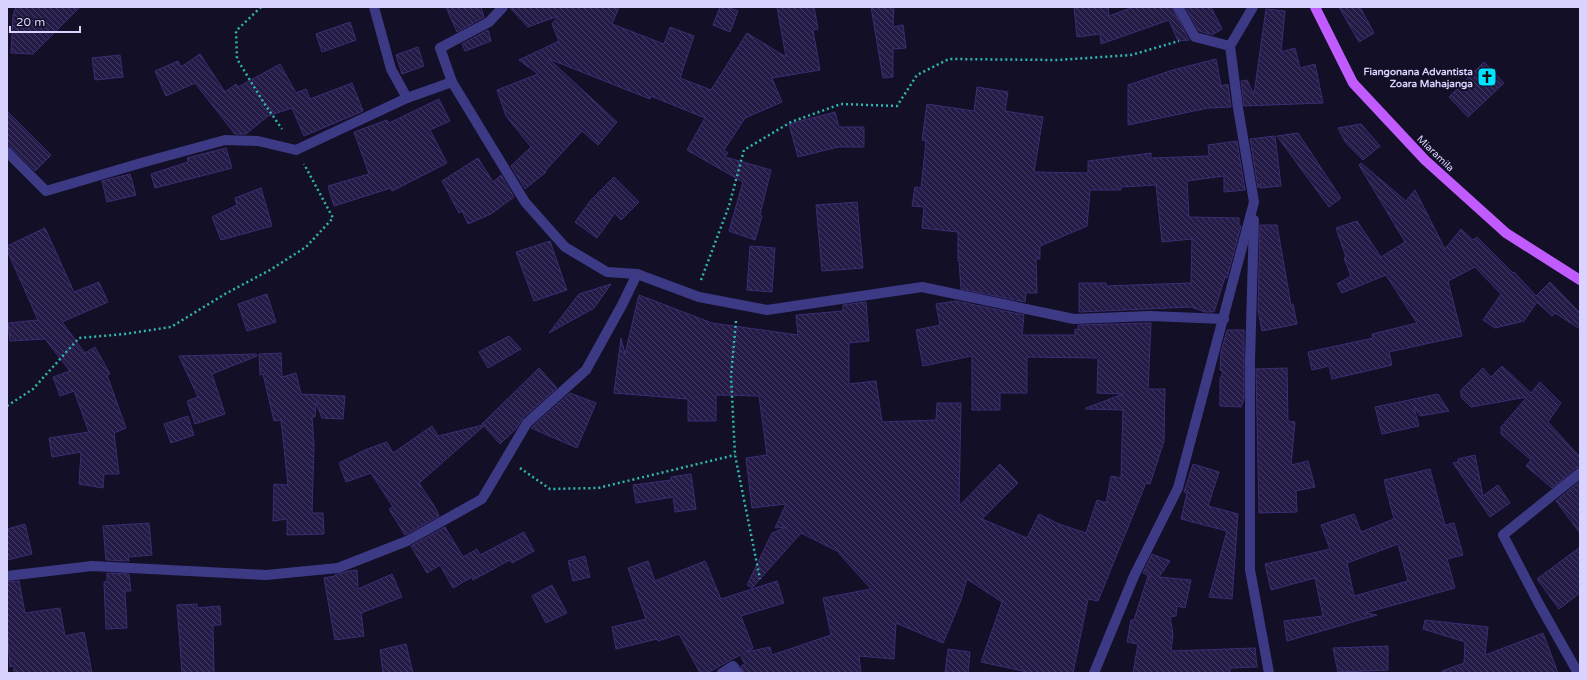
<svg xmlns="http://www.w3.org/2000/svg" width="1587" height="680" font-family="'Varela Round',sans-serif">
<defs>
<pattern id="building-back-hatch" width="6" height="6" patternUnits="userSpaceOnUse"><rect width="6" height="6" fill="#241b47"/><path d="M-1 5l2 2M0 0l6 6M5-1l2 2" fill="none" stroke="#433b63"/></pattern>
</defs>
<rect width="100%" height="100%" fill="#130f26"/>
<g fill="url(#building-back-hatch)" stroke="#3b2d73" fill-rule="evenodd">
<path d="M 16,7 L 80,7 L 33,54 L 11,53 L 13,15 Z"/>
<path d="M 446,7 L 481,7 L 484,17 L 457,32 Z"/>
<path d="M 509,7 L 619,7 L 612,24 L 664,44 L 670,27 L 694,36 L 680,78 L 711,90 L 747,33 L 786,57 L 777,7 L 814,7 L 818,29 L 813,30 L 820,70 L 772,78 L 782,102 L 745,118 L 724,150 L 728,153 L 725,157 L 771,170 L 760,215 L 762,216 L 755,240 L 729,231 L 743,182 L 687,150 L 705,118 L 651,96 L 650,99 L 549,59 L 617,122 L 598,145 L 582,131 L 545,171 L 546,172 L 525,189 L 511,166 L 531,147 L 506,116 L 497,90 L 538,74 L 519,60 L 559,41 L 552,24 L 558,16 L 528,27 Z"/>
<path d="M 720,7 L 727,7 L 738,11 L 730,32 L 713,25 Z"/>
<path d="M 871,7 L 894,7 L 893,27 L 903,25 L 906,48 L 893,49 L 893,77 L 883,78 Z"/>
<path d="M 1074,7 L 1108,7 L 1109,16 L 1133,7 L 1172,7 L 1189,40 L 1178,41 L 1169,20 L 1101,44 L 1100,34 L 1077,37 Z"/>
<path d="M 1185,7 L 1211,7 L 1222,29 L 1212,35 L 1199,31 Z"/>
<path d="M 1339,7 L 1360,7 L 1374,33 L 1359,42 Z"/>
<path d="M 1266,9 L 1285,11 L 1281,52 L 1295,48 L 1300,68 L 1315,64 L 1323,103 L 1244,106 L 1241,81 L 1247,80 L 1254,94 Z"/>
<path d="M 350,22 L 356,40 L 322,52 L 316,34 Z"/>
<path d="M 488,30 L 491,41 L 465,51 L 462,44 Z"/>
<path d="M 418,47 L 424,66 L 402,74 L 396,55 Z"/>
<path d="M 200,54 L 225,92 L 236,84 L 238,87 L 280,64 L 296,93 L 306,89 L 310,99 L 352,83 L 363,111 L 304,136 L 292,108 L 268,116 L 246,134 L 235,134 L 195,83 L 166,96 L 155,71 L 178,61 L 181,67 Z"/>
<path d="M 120,55 L 123,77 L 95,80 L 92,58 Z"/>
<path d="M 1216,59 L 1221,86 L 1228,84 L 1231,107 L 1208,108 L 1128,125 L 1128,85 L 1173,70 Z"/>
<path d="M 1484,62 L 1504,83 L 1468,117 L 1449,97 Z"/>
<path d="M 977,87 L 1008,92 L 1005,111 L 1043,117 L 1034,172 L 1088,173 L 1088,161 L 1151,153 L 1151,158 L 1209,156 L 1208,145 L 1237,141 L 1245,190 L 1224,192 L 1224,176 L 1187,181 L 1189,217 L 1239,218 L 1239,226 L 1241,226 L 1227,278 L 1225,277 L 1214,312 L 1205,312 L 1191,307 L 1079,312 L 1079,283 L 1106,283 L 1106,286 L 1191,283 L 1192,239 L 1162,242 L 1156,185 L 1121,187 L 1121,190 L 1090,190 L 1087,226 L 1040,246 L 1040,259 L 1036,259 L 1037,293 L 1026,293 L 1025,302 L 961,289 L 959,260 L 958,261 L 958,232 L 922,228 L 924,207 L 912,206 L 915,187 L 921,188 L 926,141 L 922,140 L 927,104 L 974,111 Z"/>
<path d="M 439,99 L 450,121 L 430,130 L 447,163 L 392,191 L 391,188 L 334,206 L 328,186 L 369,174 L 354,132 L 387,120 L 389,123 Z"/>
<path d="M 7,111 L 51,155 L 35,171 L 7,144 Z"/>
<path d="M 835,112 L 839,127 L 864,127 L 864,147 L 838,147 L 798,157 L 789,124 Z"/>
<path d="M 1361,124 L 1380,146 L 1363,160 L 1346,143 L 1338,128 Z"/>
<path d="M 1298,133 L 1341,198 L 1329,207 L 1277,136 Z"/>
<path d="M 1275,136 L 1281,186 L 1260,188 L 1261,183 L 1258,188 L 1250,139 Z"/>
<path d="M 226,148 L 232,168 L 155,188 L 151,174 L 188,162 L 187,158 Z"/>
<path d="M 478,158 L 493,182 L 501,175 L 514,197 L 491,214 L 468,224 L 462,211 L 459,213 L 442,181 Z"/>
<path d="M 1361,163 L 1406,201 L 1415,190 L 1445,249 L 1461,229 L 1473,240 L 1477,237 L 1513,273 L 1514,272 L 1536,296 L 1550,282 L 1580,313 L 1580,329 L 1555,313 L 1552,316 L 1537,302 L 1524,321 L 1495,328 L 1483,320 L 1501,294 L 1475,267 L 1448,281 L 1462,336 L 1389,352 L 1392,365 L 1332,379 L 1329,366 L 1312,370 L 1308,352 L 1373,338 L 1372,334 L 1417,323 L 1386,275 L 1342,293 L 1337,284 L 1351,276 L 1344,258 L 1346,257 L 1336,228 L 1357,221 L 1381,257 L 1405,242 L 1359,165 Z"/>
<path d="M 130,174 L 136,195 L 107,202 L 102,181 Z"/>
<path d="M 614,177 L 639,202 L 621,220 L 615,213 L 597,238 L 575,222 L 591,200 Z"/>
<path d="M 261,188 L 272,226 L 221,240 L 212,217 L 237,205 L 235,198 Z"/>
<path d="M 857,202 L 863,268 L 822,271 L 816,205 Z"/>
<path d="M 1260,225 L 1277,225 L 1291,305 L 1293,304 L 1297,324 L 1262,331 L 1258,310 Z"/>
<path d="M 45,228 L 74,292 L 99,282 L 108,302 L 62,322 L 85,353 L 95,347 L 110,374 L 107,375 L 126,428 L 114,433 L 119,474 L 104,474 L 103,488 L 79,484 L 81,452 L 52,457 L 49,438 L 89,432 L 74,391 L 60,396 L 53,377 L 70,371 L 45,339 L 10,341 L 8,323 L 38,320 L 7,250 L 7,246 Z"/>
<path d="M 550,241 L 567,290 L 534,301 L 516,252 Z"/>
<path d="M 750,246 L 775,248 L 772,292 L 747,290 Z"/>
<path d="M 611,284 L 594,308 L 549,333 L 579,294 Z"/>
<path d="M 267,294 L 276,322 L 247,331 L 238,304 Z"/>
<path d="M 639,295 L 712,323 L 798,335 L 796,315 L 843,311 L 843,305 L 866,302 L 869,341 L 849,343 L 849,384 L 876,381 L 882,422 L 936,420 L 937,403 L 961,403 L 959,506 L 1000,464 L 1018,483 L 982,519 L 1027,538 L 1039,514 L 1059,524 L 1086,533 L 1097,500 L 1106,503 L 1111,476 L 1121,478 L 1123,410 L 1086,409 L 1086,408 L 1123,394 L 1097,393 L 1098,358 L 1027,357 L 1027,393 L 1000,393 L 1000,410 L 972,410 L 972,356 L 923,366 L 916,330 L 940,325 L 936,304 L 956,301 L 1024,315 L 1022,335 L 1075,335 L 1075,329 L 1078,330 L 1078,325 L 1151,323 L 1148,389 L 1165,389 L 1164,441 L 1150,484 L 1146,483 L 1098,601 L 1088,599 L 1073,673 L 1032,673 L 981,662 L 1002,602 L 967,579 L 961,600 L 943,643 L 896,623 L 894,659 L 859,656 L 861,673 L 744,673 L 741,666 L 745,664 L 740,655 L 707,673 L 700,673 L 679,634 L 658,641 L 657,639 L 616,649 L 612,627 L 646,619 L 628,568 L 648,561 L 655,581 L 705,561 L 721,599 L 777,581 L 784,603 L 741,616 L 753,648 L 746,652 L 770,647 L 772,655 L 831,635 L 823,598 L 871,589 L 837,551 L 801,533 L 752,588 L 747,585 L 772,533 L 787,527 L 775,528 L 786,504 L 752,508 L 746,458 L 767,455 L 759,396 L 716,395 L 716,421 L 688,421 L 688,399 L 614,393 L 621,338 L 625,354 Z"/>
<path d="M 1227,330 L 1244,330 L 1244,399 L 1241,407 L 1220,406 L 1220,380 L 1223,371 L 1220,370 L 1221,352 Z"/>
<path d="M 509,336 L 521,349 L 488,368 L 479,352 Z"/>
<path d="M 281,353 L 282,377 L 296,373 L 301,394 L 345,396 L 343,419 L 322,418 L 316,403 L 315,417 L 312,417 L 314,445 L 312,513 L 323,513 L 324,534 L 287,535 L 287,519 L 273,521 L 274,484 L 288,485 L 281,420 L 274,421 L 263,374 L 260,375 L 259,354 Z"/>
<path d="M 256,354 L 257,356 L 212,374 L 225,414 L 195,424 L 187,401 L 198,397 L 179,356 Z"/>
<path d="M 1502,366 L 1531,393 L 1540,382 L 1561,403 L 1548,422 L 1580,457 L 1580,467 L 1576,468 L 1552,488 L 1526,466 L 1531,460 L 1501,434 L 1501,427 L 1527,397 L 1471,407 L 1461,397 L 1461,390 L 1483,368 L 1491,377 Z"/>
<path d="M 539,368 L 557,388 L 523,418 L 516,429 L 500,444 L 484,426 L 419,483 L 435,507 L 439,516 L 405,535 L 389,509 L 393,507 L 371,473 L 346,482 L 339,463 L 367,449 L 387,442 L 393,453 L 432,426 L 438,436 L 483,425 L 482,424 Z"/>
<path d="M 1287,368 L 1288,421 L 1295,422 L 1291,465 L 1308,461 L 1315,487 L 1296,491 L 1297,512 L 1259,513 L 1256,369 Z"/>
<path d="M 570,393 L 596,403 L 577,448 L 531,428 Z"/>
<path d="M 1438,394 L 1449,411 L 1420,416 L 1414,407 L 1419,426 L 1382,434 L 1375,407 Z"/>
<path d="M 188,416 L 194,435 L 171,443 L 164,424 Z"/>
<path d="M 1475,455 L 1483,496 L 1498,485 L 1510,503 L 1490,517 L 1453,463 L 1458,462 L 1458,459 Z"/>
<path d="M 1193,464 L 1219,472 L 1208,506 L 1238,514 L 1232,599 L 1209,597 L 1227,531 L 1181,519 L 1187,493 L 1184,492 Z"/>
<path d="M 1430,469 L 1445,525 L 1454,523 L 1463,555 L 1447,559 L 1455,588 L 1365,613 L 1377,615 L 1287,641 L 1284,621 L 1323,616 L 1315,578 L 1271,590 L 1265,564 L 1330,549 L 1321,525 L 1354,514 L 1361,532 L 1394,519 L 1384,480 ZM 1398,544 L 1408,581 L 1354,596 L 1347,563 Z"/>
<path d="M 691,474 L 696,509 L 675,512 L 673,497 L 636,503 L 633,485 L 671,480 L 671,477 Z"/>
<path d="M 1580,481 L 1580,533 L 1556,501 Z"/>
<path d="M 149,523 L 152,555 L 128,557 L 129,561 L 106,560 L 103,526 Z"/>
<path d="M 25,524 L 32,554 L 7,560 L 7,529 Z"/>
<path d="M 445,527 L 463,557 L 477,549 L 480,555 L 524,532 L 534,551 L 512,563 L 510,560 L 473,580 L 472,577 L 453,588 L 440,565 L 427,573 L 411,546 Z"/>
<path d="M 1580,547 L 1580,593 L 1559,609 L 1537,579 Z"/>
<path d="M 1152,554 L 1170,561 L 1159,577 L 1191,580 L 1185,608 L 1177,606 L 1176,616 L 1170,617 L 1173,634 L 1171,651 L 1255,648 L 1257,667 L 1230,668 L 1230,673 L 1133,673 L 1138,644 L 1127,642 L 1131,620 L 1134,620 L 1148,576 L 1151,577 L 1143,573 Z"/>
<path d="M 585,556 L 590,577 L 573,581 L 568,561 Z"/>
<path d="M 357,570 L 358,589 L 392,574 L 402,597 L 361,613 L 364,636 L 335,640 L 324,578 L 335,576 L 335,575 L 349,571 Z"/>
<path d="M 107,573 L 129,574 L 131,591 L 125,591 L 127,628 L 106,629 L 104,582 L 107,582 Z"/>
<path d="M 19,581 L 25,613 L 60,608 L 65,636 L 84,632 L 92,673 L 14,673 L 14,666 L 10,667 L 7,625 L 7,582 Z"/>
<path d="M 552,585 L 567,613 L 546,623 L 532,596 Z"/>
<path d="M 197,604 L 197,608 L 220,606 L 221,625 L 213,625 L 214,673 L 182,673 L 177,605 Z"/>
<path d="M 1425,620 L 1488,627 L 1485,655 L 1543,633 L 1558,673 L 1442,673 L 1442,671 L 1464,663 L 1465,642 L 1423,629 Z"/>
<path d="M 406,644 L 413,673 L 383,673 L 380,650 Z"/>
<path d="M 1388,646 L 1388,670 L 1338,672 L 1333,648 Z"/>
<path d="M 948,649 L 970,652 L 968,673 L 945,673 Z"/>
</g>
<g fill="none" stroke-linecap="round" stroke-linejoin="round">
<g stroke="#2fb8b0" stroke-width="2.5" stroke-dasharray="2 3" stroke-linecap="butt">
<path d="M 261,7 L 236,31 L 237,59 L 264,103 L 282,129"/>
<path d="M 701,280 L 729,206 L 744,150 L 791,122 L 841,104 L 897,106 L 917,75 L 949,59 L 1058,60 L 1131,55 L 1179,41"/>
<path d="M 736,321 L 731,376 L 735,455 L 760,579"/>
<path d="M 7,406 L 33,389 L 79,338 L 125,334 L 171,327 L 225,294 L 270,270 L 306,247 L 333,218 L 304,164"/>
<path d="M 520,468 L 550,489 L 598,488 L 735,455"/>
</g>
<path stroke="#3d3a85" stroke-width="10" d="M 374,7 L 391,69 L 407,98"/>
<g stroke="#3d3a85" stroke-width="10">
<path d="M 503,7 L 489,22 L 440,48 L 452,82 L 525,202 L 565,247 L 607,272 L 637,274 L 699,297 L 767,310 L 922,287 L 1074,319 L 1150,316 L 1224,319"/>
<path d="M 1178,7 L 1195,37 L 1230,46"/>
<path d="M 7,152 L 46,191 L 141,163 L 225,140 L 258,141 L 296,150 L 407,98 L 452,82"/>
<path d="M 1254,220 L 1250,360 L 1250,570 L 1269,673"/>
<path d="M 7,576 L 92,566 L 266,575 L 338,568 L 407,541 L 482,499 L 527,423 L 586,370 L 622,305 L 637,274"/>
<path d="M 722,673 L 733,666 L 738,673"/>
<path d="M 1094,673 L 1134,576 L 1178,488 L 1254,202 L 1238,108 L 1230,46 L 1253,7"/>
<path d="M 1578,673 L 1539,604 L 1503,535 L 1580,473"/>
</g>
<path stroke="#c25bff" stroke-width="10" d="M 1315,7 L 1353,83 L 1425,160 L 1506,233 L 1580,280"/>
</g>
<defs>
<g id="church-square" transform="scale(1)"><rect x="-9" y="-9" width="18" height="18" rx="4" fill="#00e5ff" stroke="#130f26"/><path d="M-1.2-6h2.4v3.5h3.3v2.4h-3.3V6h-2.4V-.1h-3.3v-2.4h3.3Z" fill="#111"/></g>
</defs>
<g fill-rule="evenodd">
<use href="#church-square" x="1487" y="77"/>
</g>
<g text-anchor="middle" stroke-width="4" stroke-linejoin="round" paint-order="stroke">
<g font-size="10" font-weight="bold" fill="#d9d4ff" stroke="#130f26" text-anchor="end">
<text x="1473" y="75">Fiangonana Advantista<tspan x="1473" dy="12">Zoara Mahajanga</tspan></text>
</g>
<g font-size="10" fill="#d9d4ff" stroke="#130f26">
<text transform="translate(1436 153) rotate(44)" y="4">Miaramila</text>
</g>
</g>
<rect width="1587" height="680" fill="none" stroke="#d9d4ff" stroke-width="16"/>
<path d="M10 26v6h70v-6" fill="none" stroke="#d9d4ff" stroke-width="2"/>
<text x="16" y="26" font-size="12" fill="#d9d4ff" stroke="#130f26" stroke-width="3" paint-order="stroke">20 m</text>
</svg>
